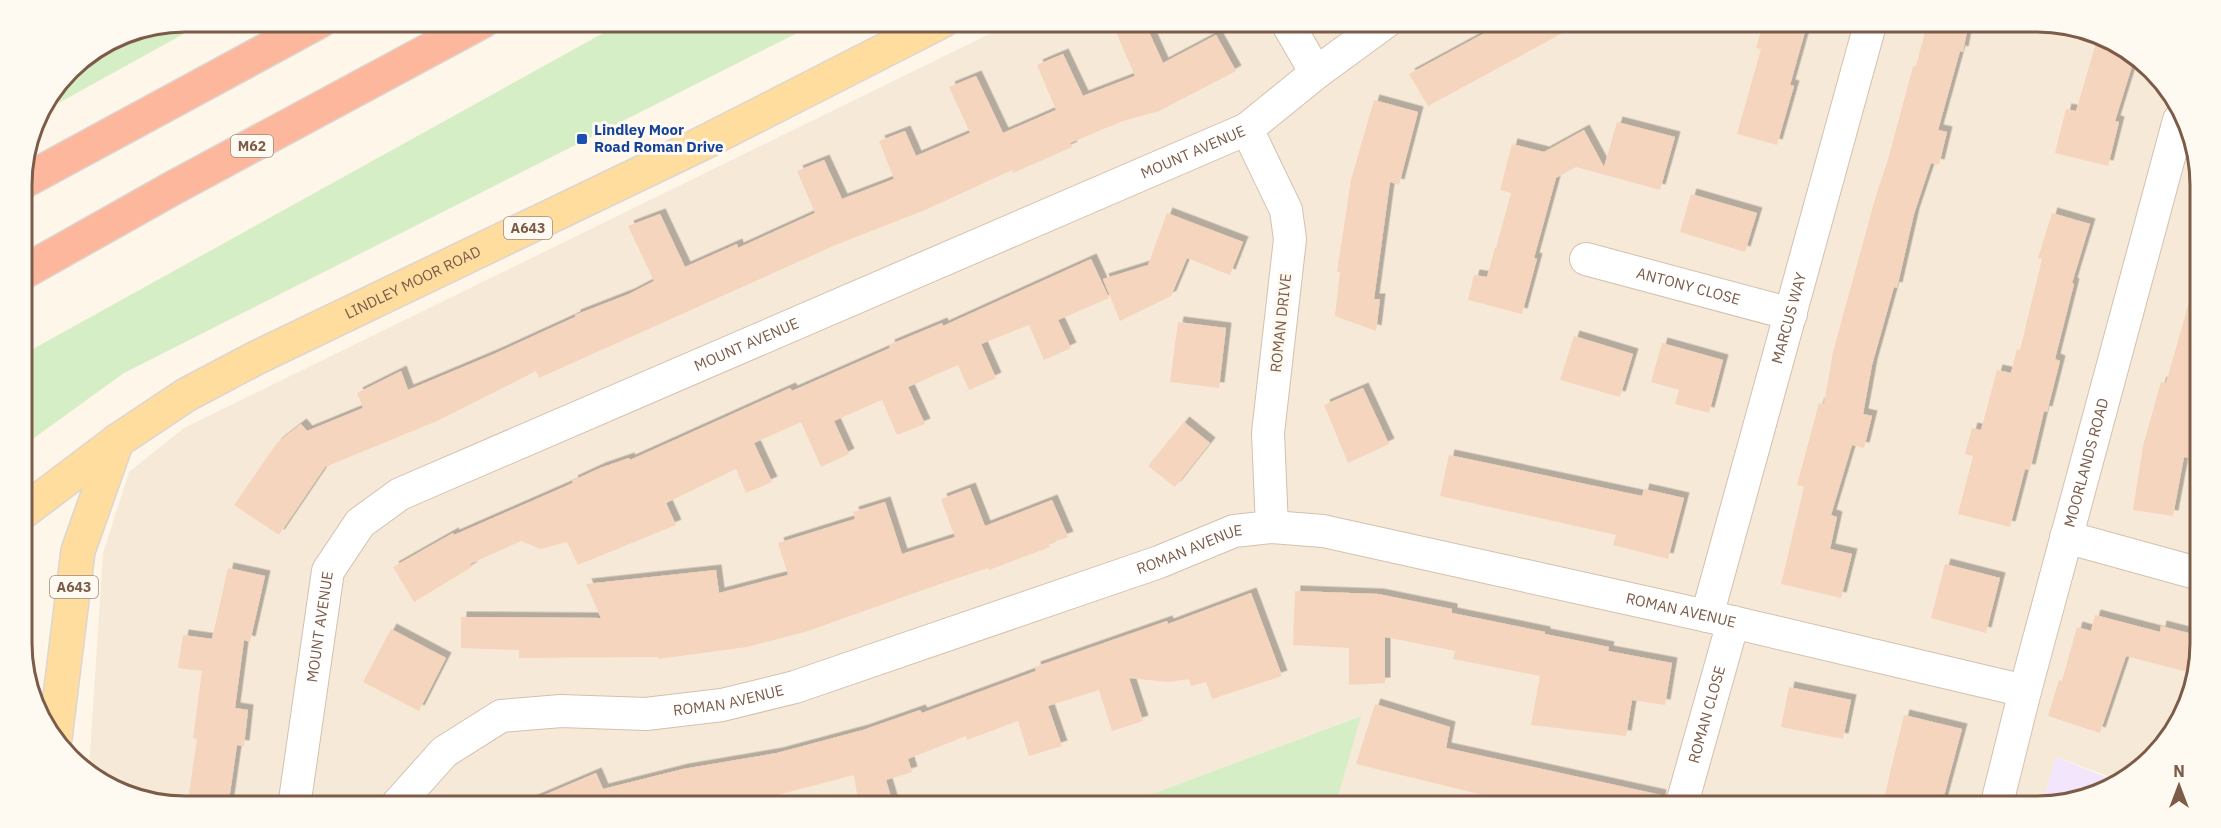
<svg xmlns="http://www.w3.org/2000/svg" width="2221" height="828" font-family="'IBM Plex Sans',sans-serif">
<defs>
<filter id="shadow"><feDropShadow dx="5.5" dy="-5.5" stdDeviation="0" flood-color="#0004"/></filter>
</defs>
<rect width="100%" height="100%" fill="#fef6e9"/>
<path fill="#f6e9d7" d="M 1016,21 L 2036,21 L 2089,30 L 2160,77 L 2199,163 L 2200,643 L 2191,696 L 2136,773 L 2119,780 L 2056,757 L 2041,807 L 1335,807 L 1360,716 L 1117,807 L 185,807 L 132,798 L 89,770 L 103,553 L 129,472 L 184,428 Z"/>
<path fill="#f3e5fb" d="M 2056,757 L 2116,781 L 2047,807 L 2041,807 Z"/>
<g fill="#d5eec5">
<path d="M 185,21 L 207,21 L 37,115 L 76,62 L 122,33 Z"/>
<path d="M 625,21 L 821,21 L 124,373 L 23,446 L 22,355 Z"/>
<path d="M 1361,716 L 1335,807 L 1117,807 Z"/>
</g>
<g fill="#f6d5be" filter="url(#shadow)">
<path d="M 1141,21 L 1144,21 L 1163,63 L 1216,35 L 1236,71 L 1159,111 L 1123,121 L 1070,143 L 1072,147 L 1013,173 L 1012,170 L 925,210 L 838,244 L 539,378 L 536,371 L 437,421 L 325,467 L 279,535 L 234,505 L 277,443 L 301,424 L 307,431 L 363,408 L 357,393 L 401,371 L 408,390 L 494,354 L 575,317 L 575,315 L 629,294 L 654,281 L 628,226 L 660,214 L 685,267 L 737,244 L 738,248 L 815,213 L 797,171 L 824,160 L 842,199 L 894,179 L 879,141 L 905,131 L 916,156 L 970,133 L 949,87 L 976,76 L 1003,133 L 1056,110 L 1037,65 L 1051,59 L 1063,54 L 1083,96 L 1135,76 L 1116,32 Z"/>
<path d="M 1507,21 L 1585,21 L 1428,106 L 1409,74 Z"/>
<path d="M 1764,21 L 1808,21 L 1790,85 L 1794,86 L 1777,145 L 1737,134 L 1761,49 L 1756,48 Z"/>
<path d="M 1928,21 L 1969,21 L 1963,52 L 1960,51 L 1938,130 L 1947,132 L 1939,165 L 1931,163 L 1914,214 L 1897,288 L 1894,287 L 1872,365 L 1863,414 L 1872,416 L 1864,448 L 1852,445 L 1831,515 L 1837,517 L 1830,549 L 1852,554 L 1841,598 L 1781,584 L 1804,487 L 1797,485 L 1819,403 L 1824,404 L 1833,352 L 1875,199 L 1889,156 L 1913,66 L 1916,66 Z"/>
<path d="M 2098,36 L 2134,60 L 2115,121 L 2119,122 L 2108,166 L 2055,153 L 2066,109 L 2076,111 Z"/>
<path d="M 1374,100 L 1418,112 L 1399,185 L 1390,182 L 1374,299 L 1380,299 L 1376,331 L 1335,316 L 1340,272 L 1337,272 L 1351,180 Z"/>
<path d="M 1617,122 L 1675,137 L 1660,190 L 1576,167 L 1556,178 L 1534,258 L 1537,259 L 1522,314 L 1468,300 L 1474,275 L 1487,277 L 1495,247 L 1496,248 L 1511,193 L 1500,190 L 1512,144 L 1544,152 L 1584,130 L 1604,167 Z"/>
<path d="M 1691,194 L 1757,213 L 1745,252 L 1680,232 Z"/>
<path d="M 1167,213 L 1243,242 L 1230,275 L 1187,258 L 1171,296 L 1120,321 L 1103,279 L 1148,265 Z"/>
<path d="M 2052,213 L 2090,224 L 2072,283 L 2074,284 L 2055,359 L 2060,361 L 2047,412 L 2044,411 L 2030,470 L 2025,469 L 2010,527 L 1958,514 L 1973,456 L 1965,454 L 1972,428 L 1981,430 L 1997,370 L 2011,373 L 2017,349 L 2020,350 L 2042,259 L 2038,258 Z"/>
<path d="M 1091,259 L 1109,298 L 1058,320 L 1071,348 L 1044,360 L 1029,325 L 981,344 L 996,378 L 969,390 L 958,365 L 908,387 L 925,424 L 897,435 L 882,400 L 834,421 L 849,454 L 821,467 L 801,422 L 754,443 L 772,482 L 746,493 L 736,469 L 666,503 L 676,525 L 578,565 L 567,542 L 541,549 L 521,541 L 470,564 L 472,567 L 414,602 L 393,567 L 453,533 L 454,535 L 573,483 L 572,481 L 600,468 L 629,458 L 630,460 L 790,388 L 792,391 L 890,348 L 889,345 L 942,323 L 943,326 Z"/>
<path d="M 2191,295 L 2199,296 L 2199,436 L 2193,459 L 2184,457 L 2173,516 L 2133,510 L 2143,446 L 2161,382 L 2166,383 Z"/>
<path d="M 1178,322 L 1226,328 L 1219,388 L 1170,382 Z"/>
<path d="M 1574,336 L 1633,354 L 1620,397 L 1560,380 Z"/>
<path d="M 1662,343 L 1723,360 L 1709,413 L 1675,404 L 1679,390 L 1651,382 Z"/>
<path d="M 1363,388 L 1389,444 L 1348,463 L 1324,405 Z"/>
<path d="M 1184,422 L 1210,443 L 1175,487 L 1148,466 Z"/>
<path d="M 1449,455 L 1642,496 L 1644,489 L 1684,498 L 1668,559 L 1613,545 L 1616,535 L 1440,496 Z"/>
<path d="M 970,488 L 985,526 L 1052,500 L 1068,537 L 1048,544 L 1050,547 L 989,570 L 988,568 L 940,584 L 808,631 L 747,647 L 658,659 L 658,657 L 519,658 L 519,650 L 461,648 L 461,617 L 601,618 L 586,584 L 716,570 L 719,593 L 788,575 L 778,543 L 855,519 L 853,512 L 885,502 L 902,554 L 955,537 L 941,499 Z"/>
<path d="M 1945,564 L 2000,578 L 1986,633 L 1931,618 Z"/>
<path d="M 228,568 L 265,576 L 250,642 L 244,640 L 235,708 L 248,710 L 244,746 L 237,745 L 228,807 L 187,807 L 197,739 L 193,738 L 202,671 L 178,668 L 183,635 L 212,639 Z"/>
<path d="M 1295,591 L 1378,594 L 1452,609 L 1452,613 L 1545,632 L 1545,634 L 1609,647 L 1608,651 L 1672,663 L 1665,705 L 1632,700 L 1626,736 L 1531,725 L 1540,676 L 1453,659 L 1455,651 L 1385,637 L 1385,683 L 1349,685 L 1349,648 L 1293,645 Z"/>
<path d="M 1251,593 L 1282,676 L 1212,699 L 1206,682 L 1191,686 L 1189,679 L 1168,682 L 1129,678 L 1143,721 L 1112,731 L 1099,690 L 1048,706 L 1062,746 L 1029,756 L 1018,721 L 967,740 L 966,736 L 908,759 L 912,772 L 886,780 L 894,807 L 859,807 L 854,775 L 766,798 L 768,807 L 737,807 L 735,800 L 676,802 L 677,807 L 516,807 L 596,773 L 603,789 L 683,769 L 777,753 L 863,730 L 920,710 L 922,713 L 1036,671 L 1035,667 L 1167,621 L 1168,624 Z"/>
<path d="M 2095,615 L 2160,632 L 2161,626 L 2200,636 L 2195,674 L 2126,656 L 2100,733 L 2048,716 L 2059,680 L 2062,681 L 2077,627 L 2091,631 Z"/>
<path d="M 391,629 L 446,658 L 419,711 L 363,682 Z"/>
<path d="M 1789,687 L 1851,700 L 1843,739 L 1781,727 Z"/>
<path d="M 1375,704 L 1450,727 L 1446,748 L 1661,795 L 1659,807 L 1532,807 L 1356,764 Z"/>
<path d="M 1904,715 L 1962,729 L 1941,807 L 1882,807 Z"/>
</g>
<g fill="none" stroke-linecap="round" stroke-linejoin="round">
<g stroke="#d4c0b0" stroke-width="34">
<g id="street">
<path d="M 1286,21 L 1316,73"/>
<path d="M 1247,129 L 1286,210 L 1290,239 L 1268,433 L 1272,527"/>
<path id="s1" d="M 1586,259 L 1791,314"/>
<path d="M 2066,537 L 2200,574"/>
<path id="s2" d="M 1707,616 L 1871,21"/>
<path id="s3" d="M 294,807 L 328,571 L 360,523 L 400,494 L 1247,129 L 1316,73 L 1387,21"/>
<path id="s4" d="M 395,807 L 444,752 L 501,716 L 561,711 L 646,714 L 722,705 L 795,687 L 1159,562 L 1234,531 L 1272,527 L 1323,531 L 1707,616 L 2025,691"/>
<path id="s5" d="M 1681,807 L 1733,622"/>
<path id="s6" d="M 1996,807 L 2025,691 L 2179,120"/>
</g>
</g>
<g stroke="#ddd5d0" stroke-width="36">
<g id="primary">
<path id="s7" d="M 23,512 L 117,441 L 186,395 L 256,358 L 701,144 L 942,21"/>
<path d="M 55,738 L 78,551 L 117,441"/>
</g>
</g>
<g stroke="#ddd5d0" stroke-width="36">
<g id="highway">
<path d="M 21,183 L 320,21"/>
<path d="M 22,273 L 173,188 L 483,21"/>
</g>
</g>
<use href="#street" stroke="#fff" stroke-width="32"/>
<use href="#primary" stroke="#ffdd9f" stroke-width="33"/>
<use href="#highway" stroke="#fcb79c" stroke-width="33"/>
</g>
<rect fill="#1a4fb4" stroke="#fffaf1" stroke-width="2" x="576" y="133" width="12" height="12" rx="3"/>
<g text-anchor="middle" stroke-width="6" stroke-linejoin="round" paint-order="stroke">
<g fill="#fffaf1" stroke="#a38b7b" stroke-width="1.5">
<rect x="231" y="135" width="42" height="22" rx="4.5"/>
<rect x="504" y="217" width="48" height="22" rx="4.5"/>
<rect x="50" y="576" width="48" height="22" rx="4.5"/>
</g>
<g font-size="14" font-weight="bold" fill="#7c5c49">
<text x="252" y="151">M62</text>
<text x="528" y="233">A643</text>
<text x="74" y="592">A643</text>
</g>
<g font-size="15" font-weight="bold" fill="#164399" stroke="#fffaf1" text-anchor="start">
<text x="594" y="135">Lindley Moor<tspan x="594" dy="17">Road Roman Drive</tspan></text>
</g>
<g font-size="15" fill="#7c5c49" stroke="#fffaf1">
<text dy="5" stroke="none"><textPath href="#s3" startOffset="1209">MOUNT AVENUE</textPath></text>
<text dy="5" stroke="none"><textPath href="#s7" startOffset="454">LINDLEY MOOR ROAD</textPath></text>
<text dy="5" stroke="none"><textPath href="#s1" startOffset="106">ANTONY CLOSE</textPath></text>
<text dy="5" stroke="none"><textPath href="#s2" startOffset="309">MARCUS WAY</textPath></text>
<text transform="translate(1281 323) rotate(-84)" y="5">ROMAN DRIVE</text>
<text dy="5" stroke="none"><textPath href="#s3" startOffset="723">MOUNT AVENUE</textPath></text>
<text dy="5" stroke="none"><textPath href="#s6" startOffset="356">MOORLANDS ROAD</textPath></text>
<text dy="5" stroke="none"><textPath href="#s4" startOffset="856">ROMAN AVENUE</textPath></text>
<text dy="5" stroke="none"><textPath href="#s4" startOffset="1360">ROMAN AVENUE</textPath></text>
<text dy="5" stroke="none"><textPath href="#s3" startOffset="182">MOUNT AVENUE</textPath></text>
<text dy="5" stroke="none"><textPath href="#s4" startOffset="370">ROMAN AVENUE</textPath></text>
<text dy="5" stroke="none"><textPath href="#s5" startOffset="96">ROMAN CLOSE</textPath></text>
</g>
</g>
<path d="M0 0H2221V828H0ZM185 32H2037A153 153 0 0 1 2190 185V643A153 153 0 0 1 2037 796H185A153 153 0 0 1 32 643V185A153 153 0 0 1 185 32Z" fill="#fffaf1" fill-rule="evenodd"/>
<path fill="none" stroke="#7c5c49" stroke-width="3" d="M185 32H2037A153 153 0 0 1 2190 185V643A153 153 0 0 1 2037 796H185A153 153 0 0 1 32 643V185A153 153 0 0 1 185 32Z"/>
<g transform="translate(2179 786)" stroke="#fffaf1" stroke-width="4.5" paint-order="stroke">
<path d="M0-4.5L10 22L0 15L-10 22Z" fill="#7c5c49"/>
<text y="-9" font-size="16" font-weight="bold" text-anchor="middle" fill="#7c5c49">N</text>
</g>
</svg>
